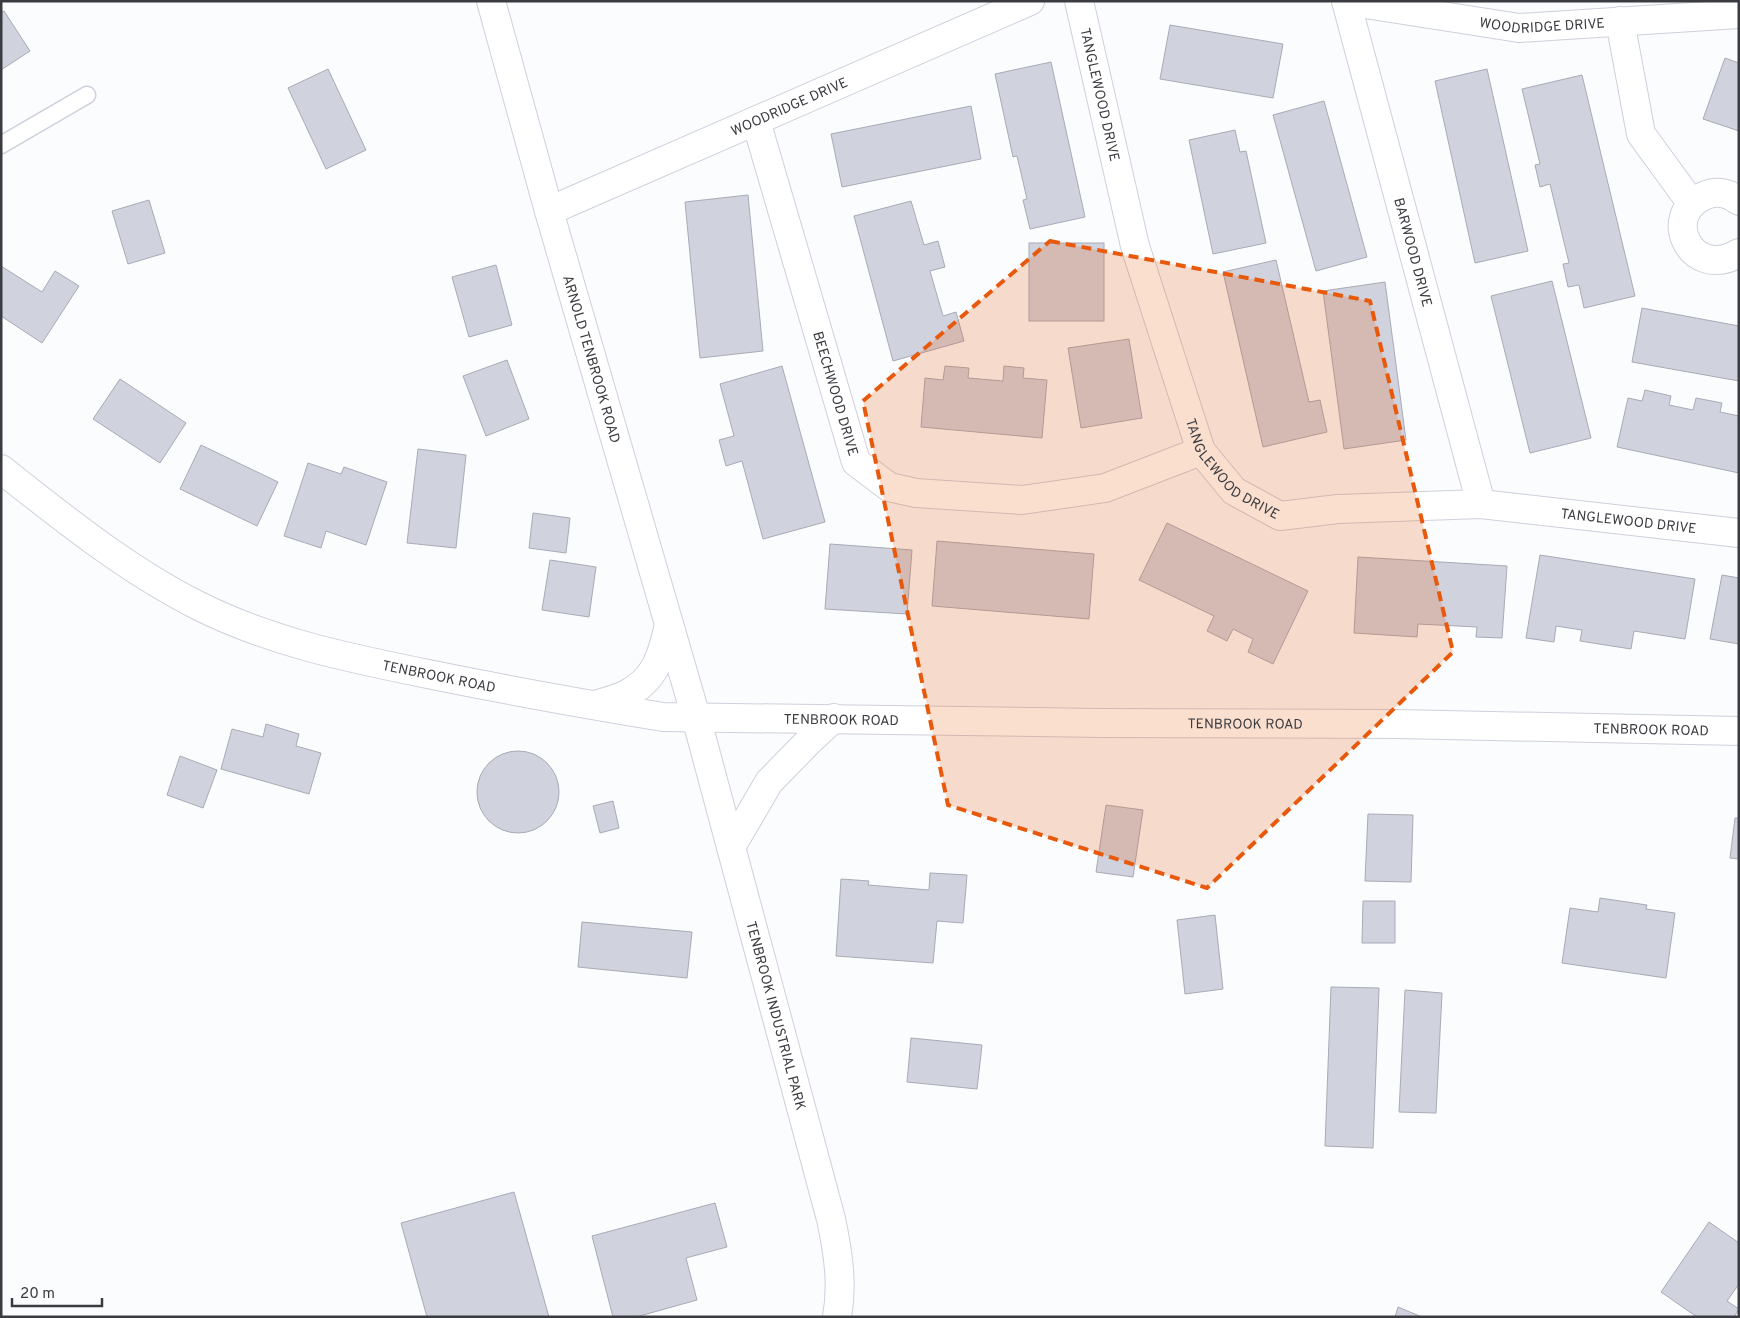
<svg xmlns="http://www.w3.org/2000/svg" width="1740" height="1318" font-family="Overpass,sans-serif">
<rect width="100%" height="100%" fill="#fbfcfe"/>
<g fill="#d0d2de" stroke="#a8aab5">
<path d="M 4,11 L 30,51 L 1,70 L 1,13 Z"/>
<path d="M 1170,25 L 1283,44 L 1273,98 L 1160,79 Z"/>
<path d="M 1725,58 L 1739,63 L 1739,131 L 1703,119 Z"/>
<path d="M 1051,62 L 1085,217 L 1030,229 L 1023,200 L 1027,199 L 1017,156 L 1013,157 L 995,74 Z"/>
<path d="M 328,69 L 366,150 L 326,169 L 288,88 Z"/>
<path d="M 1487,69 L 1528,251 L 1475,263 L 1435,81 Z"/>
<path d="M 1582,75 L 1635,296 L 1584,308 L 1579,285 L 1568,287 L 1563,264 L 1569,263 L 1550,184 L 1540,187 L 1535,165 L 1540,164 L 1522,89 Z"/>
<path d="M 1324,101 L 1367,257 L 1316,271 L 1273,115 Z"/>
<path d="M 971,106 L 981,159 L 842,187 L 831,134 Z"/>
<path d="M 1235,130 L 1240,152 L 1246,151 L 1266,243 L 1213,254 L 1189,140 Z"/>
<path d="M 748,195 L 763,351 L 700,358 L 685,202 Z"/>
<path d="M 149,200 L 165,253 L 128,264 L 112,211 Z"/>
<path d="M 911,201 L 924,245 L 938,241 L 945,267 L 930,271 L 943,316 L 956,312 L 964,341 L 893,361 L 854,216 Z"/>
<rect x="1029" y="243" width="75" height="78"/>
<path d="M 1276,260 L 1309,402 L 1320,400 L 1327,432 L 1263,447 L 1223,272 Z"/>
<path d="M 496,265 L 512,325 L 469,337 L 452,277 Z"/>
<path d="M 1,266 L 42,292 L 55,271 L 79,286 L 42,343 L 1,316 Z"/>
<path d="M 1552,281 L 1591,438 L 1530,453 L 1491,296 Z"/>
<path d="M 1385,282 L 1406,440 L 1344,449 L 1323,291 Z"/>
<path d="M 1642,308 L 1739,326 L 1739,381 L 1632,362 Z"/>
<path d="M 1129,339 L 1142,418 L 1081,428 L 1068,348 Z"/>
<path d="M 507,360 L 529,419 L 486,436 L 463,376 Z"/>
<path d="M 782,366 L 825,522 L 763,539 L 742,461 L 726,466 L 719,440 L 734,436 L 720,384 Z"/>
<path d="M 945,366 L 969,368 L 968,378 L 1003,381 L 1004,366 L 1024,368 L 1023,378 L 1047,380 L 1042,438 L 921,427 L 925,378 L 943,380 Z"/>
<path d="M 120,379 L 186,423 L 160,463 L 93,419 Z"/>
<path d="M 1645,390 L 1671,396 L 1669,405 L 1693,410 L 1696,398 L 1722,403 L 1720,412 L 1739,416 L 1739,473 L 1617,447 L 1628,398 L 1642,401 Z"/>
<path d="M 201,445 L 278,482 L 257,526 L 180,489 Z"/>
<path d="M 418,449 L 466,455 L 456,548 L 407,543 Z"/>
<path d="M 308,463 L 341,474 L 344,467 L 387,482 L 366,545 L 326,531 L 321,548 L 284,536 Z"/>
<path d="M 533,513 L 570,518 L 566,553 L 529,548 Z"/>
<path d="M 1167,523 L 1308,591 L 1273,664 L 1248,652 L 1253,639 L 1233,629 L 1227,641 L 1207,631 L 1214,616 L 1139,580 Z"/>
<path d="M 937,541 L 1094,554 L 1089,619 L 932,606 Z"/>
<path d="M 830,544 L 912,550 L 907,614 L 825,609 Z"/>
<path d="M 1540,555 L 1695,579 L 1685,639 L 1634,631 L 1631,649 L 1580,641 L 1582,630 L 1556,626 L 1554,642 L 1526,638 Z"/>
<path d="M 1358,557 L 1507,566 L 1502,638 L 1476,637 L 1477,627 L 1418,624 L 1417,637 L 1354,633 Z"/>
<path d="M 550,560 L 596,567 L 589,617 L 542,610 Z"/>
<path d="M 1722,575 L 1739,578 L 1739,644 L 1710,639 Z"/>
<path d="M 266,724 L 299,734 L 296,746 L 321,753 L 309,794 L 221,769 L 232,729 L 263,737 Z"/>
<circle cx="518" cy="792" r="41"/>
<path d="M 180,756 L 217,770 L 203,808 L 167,795 Z"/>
<path d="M 613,801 L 619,828 L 600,833 L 593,806 Z"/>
<path d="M 1106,805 L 1143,810 L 1133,877 L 1096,872 Z"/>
<path d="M 1368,814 L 1413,815 L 1411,882 L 1365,881 Z"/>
<path d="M 1735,818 L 1739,818 L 1739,859 L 1730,858 Z"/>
<path d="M 930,873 L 967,875 L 963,923 L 937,921 L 933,963 L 836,956 L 841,879 L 869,881 L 868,885 L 929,890 Z"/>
<path d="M 1600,898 L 1647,905 L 1646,909 L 1675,913 L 1666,978 L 1562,963 L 1570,908 L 1598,912 Z"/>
<path d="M 1363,901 L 1395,901 L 1395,943 L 1362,943 Z"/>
<path d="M 1215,915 L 1223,989 L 1185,994 L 1177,920 Z"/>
<path d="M 582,922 L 692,932 L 687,978 L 578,967 Z"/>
<path d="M 1331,987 L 1379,988 L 1373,1148 L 1325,1146 Z"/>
<path d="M 1405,990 L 1442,993 L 1436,1113 L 1399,1112 Z"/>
<path d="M 911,1038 L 982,1045 L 977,1089 L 907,1082 Z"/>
<path d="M 514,1192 L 549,1317 L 427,1317 L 401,1223 Z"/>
<path d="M 715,1203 L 727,1247 L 686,1258 L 697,1300 L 636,1317 L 613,1317 L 592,1236 Z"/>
<path d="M 1709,1222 L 1739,1243 L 1739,1284 L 1727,1301 L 1739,1309 L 1734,1317 L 1697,1317 L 1661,1292 Z"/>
<path d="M 1398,1307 L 1422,1317 L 1395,1317 Z"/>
</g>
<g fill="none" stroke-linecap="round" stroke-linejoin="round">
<g stroke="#ced0dc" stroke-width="19">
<path id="service" d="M 1,145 L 87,95"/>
</g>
<g stroke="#ced0dc" stroke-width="30">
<g id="minor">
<path id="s1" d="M 1079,1 L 1135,246 L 1201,451 L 1234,491 L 1280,516 L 1338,509 L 1481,504 L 1739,533"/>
<path id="s2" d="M 1346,1 L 1481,504"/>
<path id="s3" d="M 1346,1 L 1519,28 L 1739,14"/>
<path d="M 1620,21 L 1641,134 L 1692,204"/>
<path id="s4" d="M 756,121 L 856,462 L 889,487 L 916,493 L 1022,500 L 1105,488 L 1201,451"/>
<path d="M 1739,201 C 1730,194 1718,190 1706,195 C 1659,213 1690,282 1739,253"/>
<path id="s5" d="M 549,211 L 1030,1"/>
</g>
</g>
<g stroke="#ced0dc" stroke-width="30">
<g id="tertiary">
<path id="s6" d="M 491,1 L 549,211 L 696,717 L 831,1219 C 838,1252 843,1284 837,1317"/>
<path id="s7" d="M 1,469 C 63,518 126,569 197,605 C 270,642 349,658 428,674 C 506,690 584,704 663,717 L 1102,723 L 1398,724 L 1739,731"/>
<path d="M 595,705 C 605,702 616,699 625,695 C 656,680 662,655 669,625"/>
<path d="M 731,847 L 769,782 L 809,741 L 834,718"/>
</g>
</g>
<use href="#service" stroke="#fff" stroke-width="16"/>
<use href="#minor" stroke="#fff" stroke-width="28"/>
<use href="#tertiary" stroke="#fff" stroke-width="28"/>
</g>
<path fill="#e8590c" fill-opacity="0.2" stroke="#e8590c" stroke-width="4" stroke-dasharray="10 6" stroke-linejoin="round" d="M 1050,241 L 1370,301 L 1453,652 L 1207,888 L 948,805 L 863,401 Z"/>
<g text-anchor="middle" stroke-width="4" stroke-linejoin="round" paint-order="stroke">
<g font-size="14" fill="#3b3c41" stroke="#fbfcfe">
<text dy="5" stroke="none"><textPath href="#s3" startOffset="198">WOODRIDGE DRIVE</textPath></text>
<text dy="5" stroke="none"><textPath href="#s1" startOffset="96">TANGLEWOOD DRIVE</textPath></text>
<text dy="5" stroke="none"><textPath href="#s5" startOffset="262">WOODRIDGE DRIVE</textPath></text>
<text dy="5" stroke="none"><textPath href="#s2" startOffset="260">BARWOOD DRIVE</textPath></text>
<text dy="5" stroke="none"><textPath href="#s6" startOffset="372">ARNOLD TENBROOK ROAD</textPath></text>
<text dy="5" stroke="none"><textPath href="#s4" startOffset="284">BEECHWOOD DRIVE</textPath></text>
<text dy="5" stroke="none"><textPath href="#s1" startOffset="501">TANGLEWOOD DRIVE</textPath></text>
<text dy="5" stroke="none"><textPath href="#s1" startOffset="921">TANGLEWOOD DRIVE</textPath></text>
<text dy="5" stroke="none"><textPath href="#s7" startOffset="492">TENBROOK ROAD</textPath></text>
<text dy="5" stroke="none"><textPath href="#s7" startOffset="898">TENBROOK ROAD</textPath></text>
<text dy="5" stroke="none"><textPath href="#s7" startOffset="1302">TENBROOK ROAD</textPath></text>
<text dy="5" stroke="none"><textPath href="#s7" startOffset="1708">TENBROOK ROAD</textPath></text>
<text dy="5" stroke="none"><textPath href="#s6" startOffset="1054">TENBROOK INDUSTRIAL PARK</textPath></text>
</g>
</g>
<rect width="1740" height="1318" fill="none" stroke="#3b3c41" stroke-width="5"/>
<path d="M12 1298v8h90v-8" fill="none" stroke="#3b3c41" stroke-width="2.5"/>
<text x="20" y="1298" font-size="15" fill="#3b3c41" stroke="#fbfcfe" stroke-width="4" paint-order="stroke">20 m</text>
</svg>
